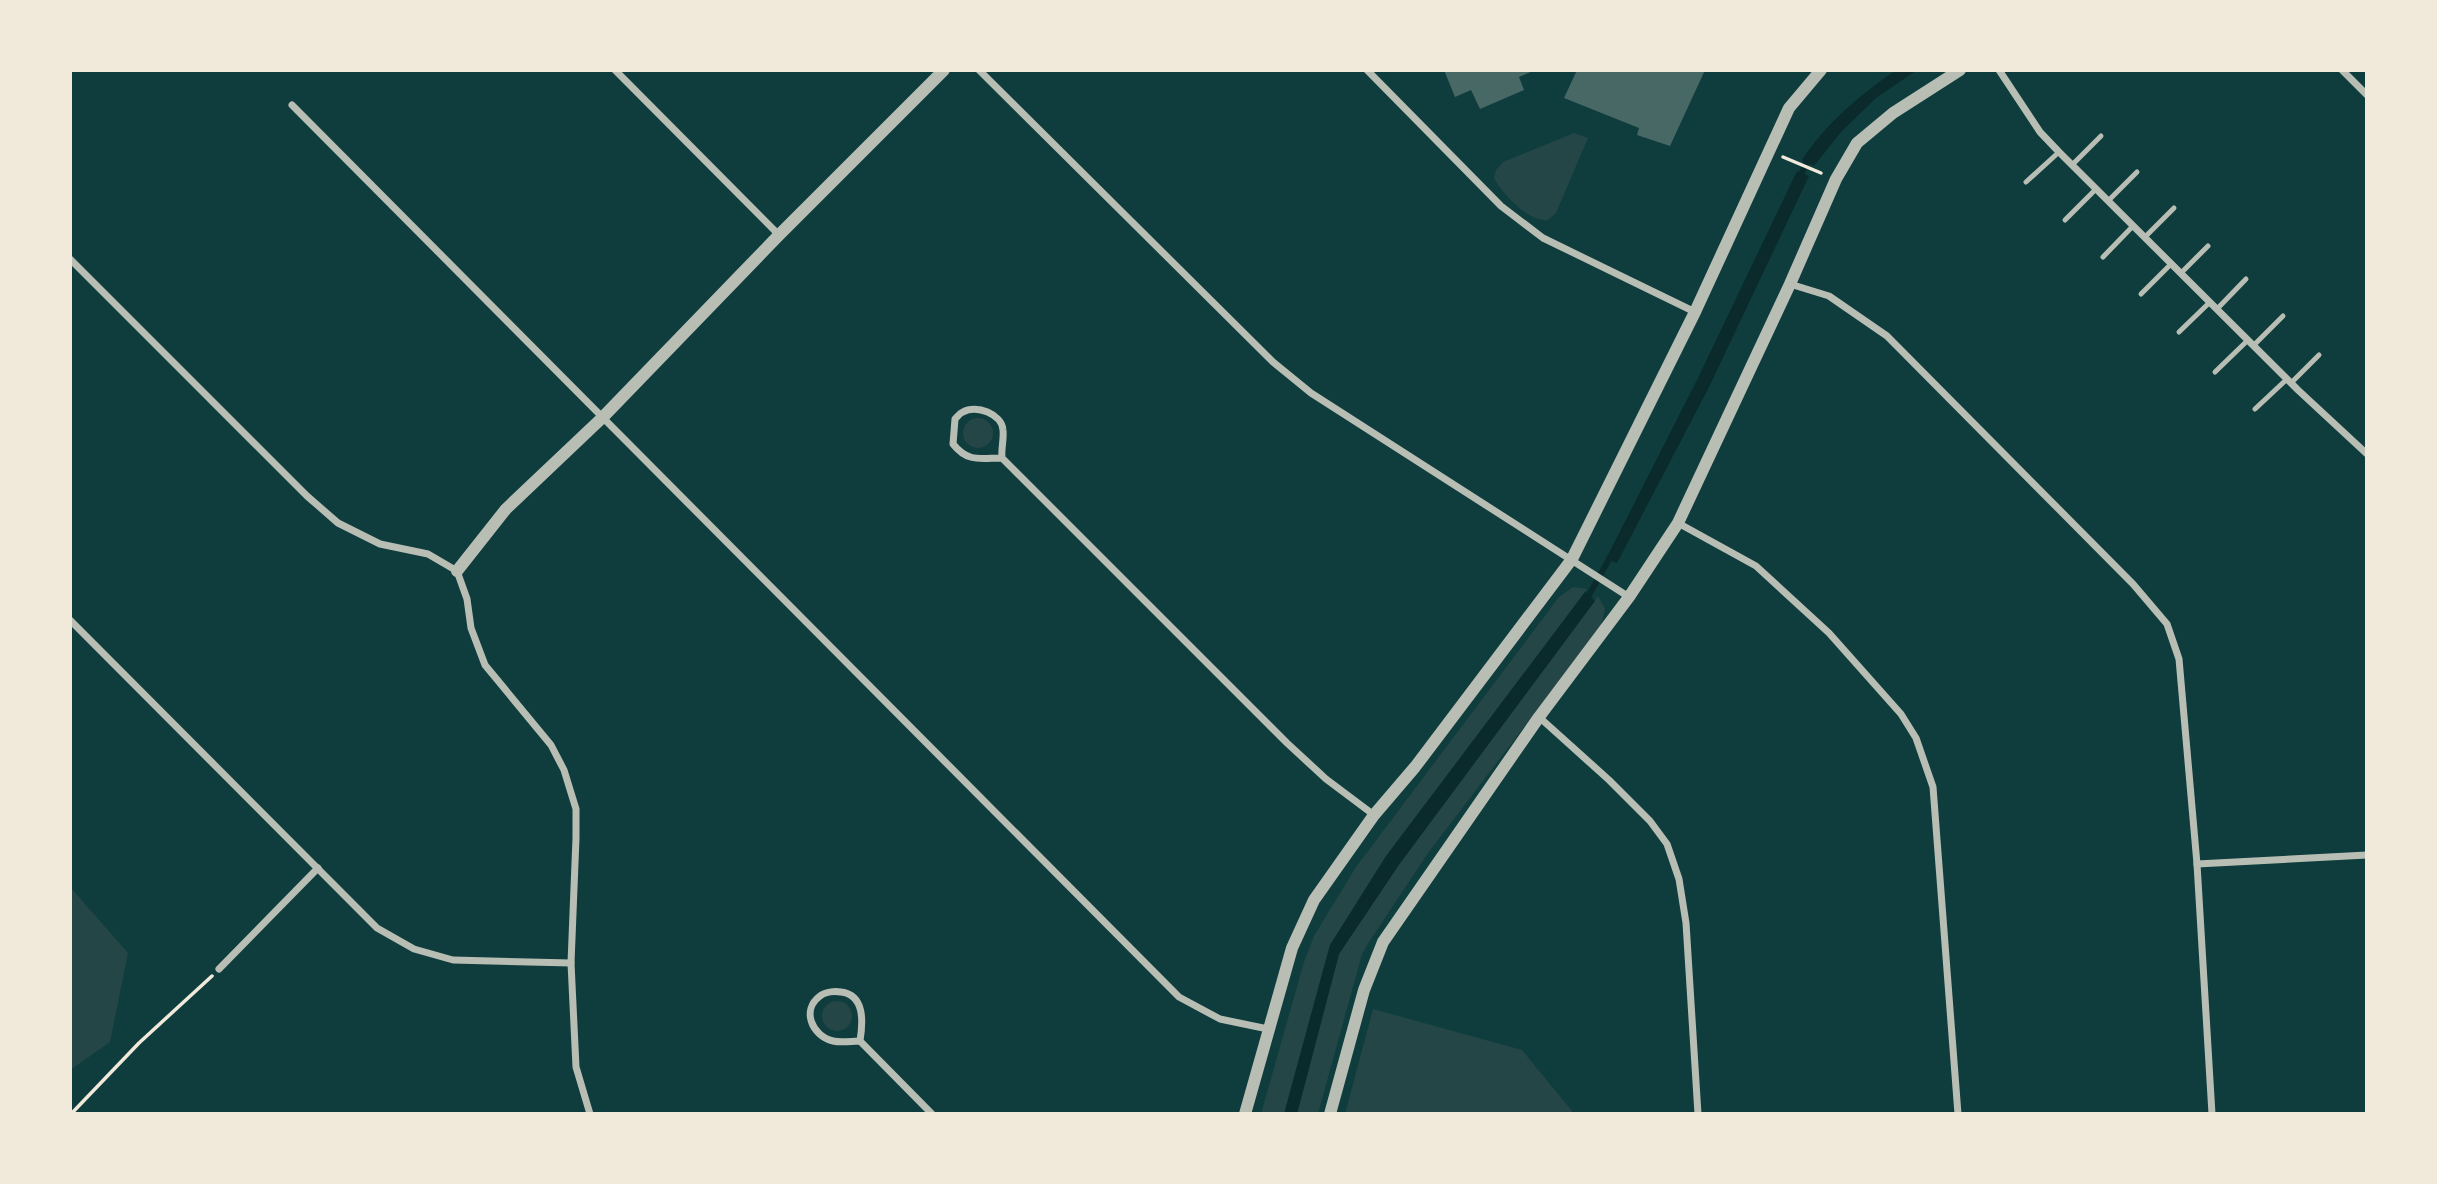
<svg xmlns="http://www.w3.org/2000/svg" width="2437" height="1184" font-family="Ubuntu,sans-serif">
<rect width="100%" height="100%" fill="#0f3d3e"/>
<g fill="#244646">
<path d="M 1574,133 L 1588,138 L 1556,213 L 1548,220 C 1530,223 1502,194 1494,178 L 1496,170 L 1503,162 Z"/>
<circle cx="978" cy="433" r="15"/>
<path d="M 1573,587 L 1587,589 L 1330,945 L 1284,1114 L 1261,1114 L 1304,962 L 1314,936 L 1356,867 L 1559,597 Z"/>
<path d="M 1598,596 L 1605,609 L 1601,626 L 1428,853 L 1369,942 L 1362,954 L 1318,1114 L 1297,1114 L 1339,954 L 1398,866 Z"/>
<path d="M 70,887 L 128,953 L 110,1042 L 70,1070 Z"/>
<circle cx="837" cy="1016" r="15"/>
<path d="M 1373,1009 L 1522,1050 L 1572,1111 L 1572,1114 L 1345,1114 Z"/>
</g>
<g fill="#0a2a2b">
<path d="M 1896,70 L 1917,70 L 1876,98 L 1841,132 L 1814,166 L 1802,160 C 1825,124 1861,94 1896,70 Z"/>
<path d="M 1797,171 L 1809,176 L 1709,387 L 1617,563 L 1606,559 L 1698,378 Z"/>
<path d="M 1585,592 L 1595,601 L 1398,866 L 1339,954 L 1297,1114 L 1284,1114 L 1330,945 L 1386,856 Z"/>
</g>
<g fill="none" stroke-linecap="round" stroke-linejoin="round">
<g stroke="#0a2a2b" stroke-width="6">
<path d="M 1798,181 L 1810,155"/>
<path d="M 1585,602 L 1612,554"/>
</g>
</g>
<g fill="#486865">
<path d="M 1444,70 L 1535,70 L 1519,77 L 1524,90 L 1480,109 L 1471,90 L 1455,97 Z"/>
<path d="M 1577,70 L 1705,70 L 1670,146 L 1637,135 L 1639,128 L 1564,98 Z"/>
</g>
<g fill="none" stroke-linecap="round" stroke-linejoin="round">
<g stroke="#f1e9da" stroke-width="3.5">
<path d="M 1783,157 L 1821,173"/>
<path d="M 71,1114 L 139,1043 L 212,976"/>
</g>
<g stroke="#b8beb3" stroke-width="5">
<path d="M 2072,165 L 2101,136"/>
<path d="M 2026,182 L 2059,152"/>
<path d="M 2108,201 L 2137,172"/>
<path d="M 2065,220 L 2096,189"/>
<path d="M 2145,237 L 2174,208"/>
<path d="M 2103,257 L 2133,226"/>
<path d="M 2181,273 L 2208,246"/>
<path d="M 2141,294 L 2171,264"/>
<path d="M 2217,309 L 2246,279"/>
<path d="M 2179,332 L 2210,302"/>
<path d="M 2254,345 L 2283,316"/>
<path d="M 2215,372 L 2248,340"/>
<path d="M 2291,383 L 2319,355"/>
<path d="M 2255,409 L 2287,379"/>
</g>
<g stroke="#b8beb3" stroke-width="7">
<path d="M 615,70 L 779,235"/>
<path d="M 979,70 L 1273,362 L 1311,393 L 1629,597"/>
<path d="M 1367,70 L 1501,206 L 1543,238 L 1695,312"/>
<path d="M 1999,70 L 2040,132 L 2059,152 L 2298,390 L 2367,454"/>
<path d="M 2342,70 L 2367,95"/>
<path d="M 292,105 L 1179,997 L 1220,1019 L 1268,1029"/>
<path d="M 70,259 L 307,496 L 338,523 L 380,544 L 428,554 L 457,571 L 467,599 L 471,628 L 485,665 L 551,745 L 564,770 L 576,809 L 576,838 L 571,963 L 576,1067 L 590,1114"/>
<path d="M 1790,284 L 1829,296 L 1887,336 L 2133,584 L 2167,624 L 2179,659 L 2197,864 L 2212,1114"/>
<path d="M 1002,458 C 981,458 968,463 953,444 L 955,419 C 957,417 960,413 963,412 C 976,404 1002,414 1003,430 C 1004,440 1001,448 1002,458 L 1287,743 L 1326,779 L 1374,815"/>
<path d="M 1678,523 L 1756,566 L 1829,633 L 1901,714 L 1916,738 L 1933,787 L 1958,1114"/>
<path d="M 70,620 L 377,928 L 414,949 L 453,960 L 571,963"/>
<path d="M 1539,717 L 1609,780 L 1650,821 L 1667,844 L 1679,879 L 1686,923 L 1698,1114"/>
<path d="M 2197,864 L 2367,855"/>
<path d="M 219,969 L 318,868"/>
<path d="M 860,1041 C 863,1022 865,995 841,992 C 834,991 825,992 820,996 C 801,1010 812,1036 833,1041 C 841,1043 852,1041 860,1041 L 932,1114"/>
</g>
<g stroke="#b8beb3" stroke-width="12">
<path d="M 457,571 L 506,509 L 603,417 L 779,235 L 944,70"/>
<path d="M 1245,1114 L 1292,948 L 1314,900 L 1374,815 L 1415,767 L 1572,559 L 1695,312 L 1789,108 L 1821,70"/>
<path d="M 1330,1114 L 1364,990 L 1383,942 L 1539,717 L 1629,597 L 1678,523 L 1790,284 L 1836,179 L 1857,143 L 1893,113 L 1960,70"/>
</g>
</g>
<rect width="2437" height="1184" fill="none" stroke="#f1e9da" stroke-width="144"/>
</svg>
